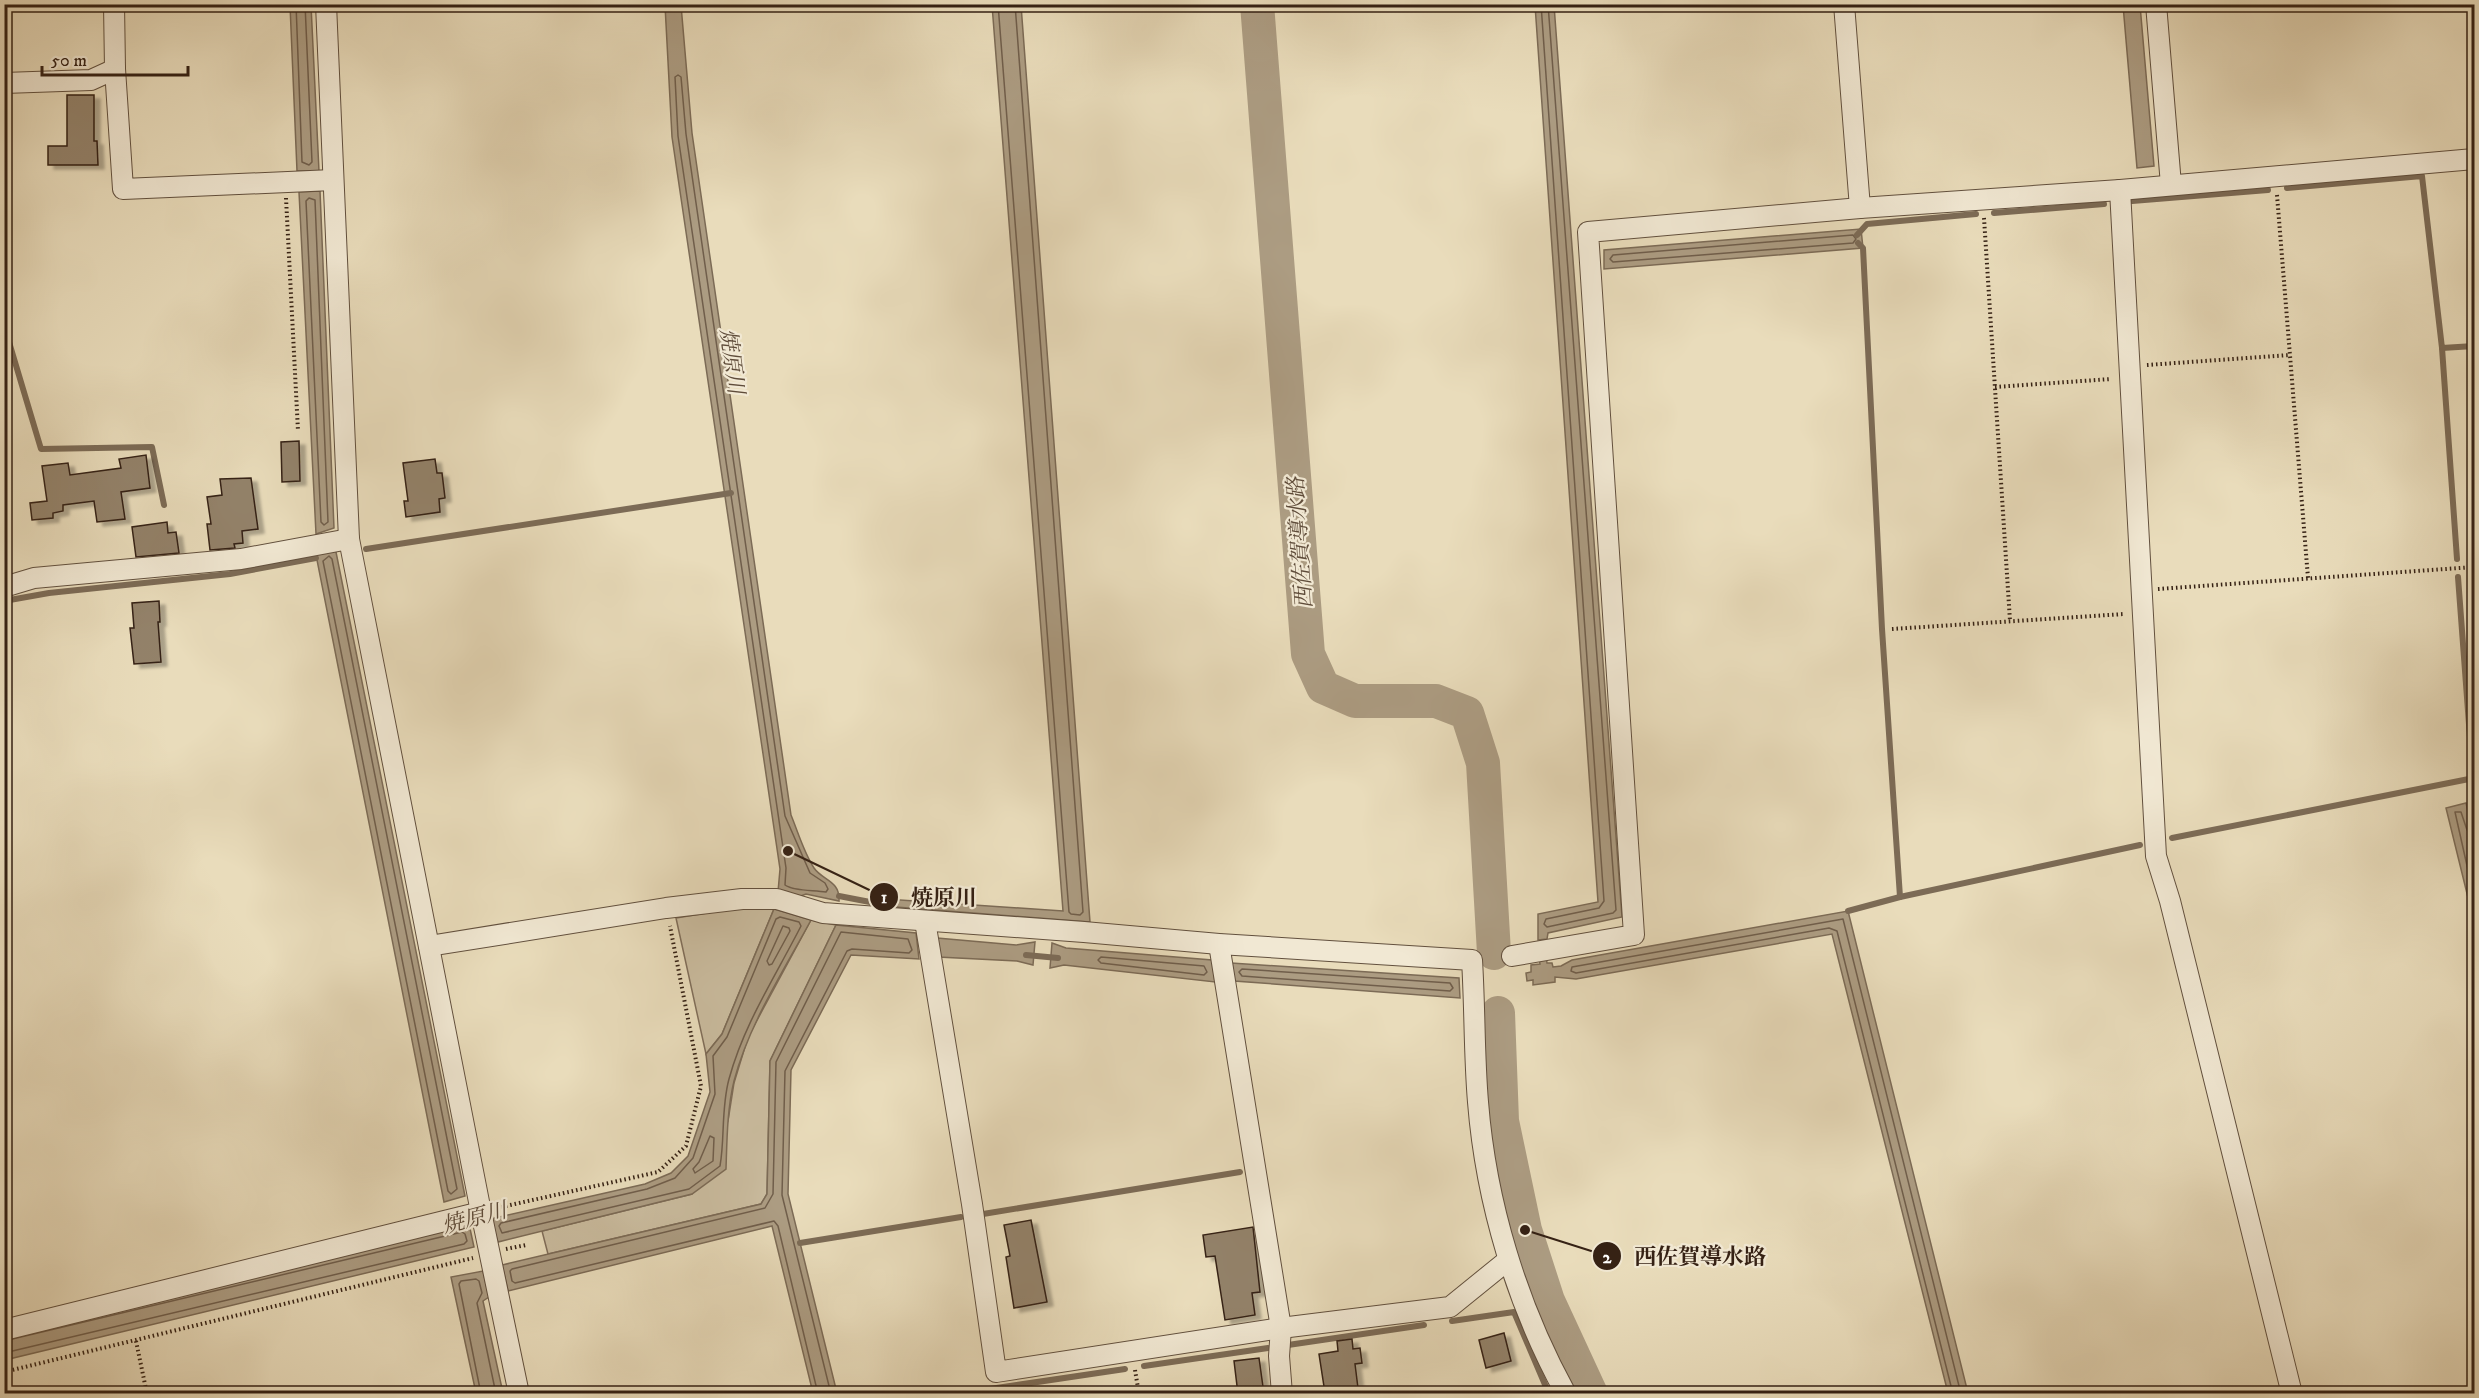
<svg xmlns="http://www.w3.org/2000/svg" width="2479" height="1398" font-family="'IM FELL DW Pica','Noto Serif JP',serif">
<defs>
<filter id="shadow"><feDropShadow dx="6" dy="4" stdDeviation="1.5" flood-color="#0004"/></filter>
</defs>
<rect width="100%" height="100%" fill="#e9dcbb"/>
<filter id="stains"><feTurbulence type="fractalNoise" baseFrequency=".00333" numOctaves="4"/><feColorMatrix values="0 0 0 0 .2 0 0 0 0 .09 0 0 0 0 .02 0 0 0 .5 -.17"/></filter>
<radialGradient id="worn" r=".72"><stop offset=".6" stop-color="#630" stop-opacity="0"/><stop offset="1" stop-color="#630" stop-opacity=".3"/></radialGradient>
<g fill="#cabc9f" stroke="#806e5a" stroke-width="1.5">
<path d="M 744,907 L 774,909 L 722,1034 L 706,1054 L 676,918 Z"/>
<path d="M 811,920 L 836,925 L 770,1061 L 767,1194 L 761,1204 L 548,1254 L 542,1231 L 692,1194 L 728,1121 L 734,1083 L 748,1037 Z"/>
</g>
<g fill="#ac9c82" stroke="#7c6b56" stroke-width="1.5">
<path d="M 290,5 L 311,5 L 319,171 L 297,171 Z"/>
<path d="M 665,5 L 681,5 L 692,133 L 791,815 C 798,832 804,853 814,868 C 823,881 840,880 839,901 L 806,894 L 798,897 L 778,892 L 780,869 L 672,137 Z"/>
<path d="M 992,5 L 1021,5 L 1090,922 L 870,905 L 871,898 L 1063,911 Z"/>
<path d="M 1535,5 L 1554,5 L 1622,917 L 1548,933 L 1547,939 L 1538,940 L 1538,914 L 1598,902 Z"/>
<path d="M 2123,5 L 2140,5 L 2154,166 L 2137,168 Z"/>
<path d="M 320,191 L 334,528 L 316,534 L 299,192 Z"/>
<path d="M 1861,229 L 1863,248 L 1604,269 L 1604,250 Z"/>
<path d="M 335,547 L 465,1196 L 444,1202 L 316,555 Z"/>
<path d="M 2466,803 L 2474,839 L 2474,922 L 2446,808 Z"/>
<path d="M 774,909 L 811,920 C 783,972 749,1024 734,1081 C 727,1110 727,1140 726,1169 L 692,1194 L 498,1242 L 490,1219 L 645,1184 L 671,1173 L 688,1156 L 710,1092 L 706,1054 L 722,1034 Z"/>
<path d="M 1848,911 L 1968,1393 L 1948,1393 L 1832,934 L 1576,979 L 1555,977 L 1555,982 L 1533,985 L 1533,980 L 1527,981 L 1526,973 L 1531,972 L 1531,965 L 1540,964 L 1539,957 L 1546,956 L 1547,963 L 1552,963 L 1553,967 L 1561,966 L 1572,960 Z"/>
<path d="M 836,925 L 916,933 L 919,959 L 851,955 L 791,1070 L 788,1194 L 837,1393 L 813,1393 L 772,1226 L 508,1291 L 502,1265 L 761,1204 L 767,1194 L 770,1061 Z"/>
<path d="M 937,938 L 1016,945 L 1035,942 L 1033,965 L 1017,961 L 938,957 Z"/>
<path d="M 1052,943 L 1066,948 L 1212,960 L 1215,982 L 1064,965 L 1050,968 Z"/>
<path d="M 1231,963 L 1459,978 L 1460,998 L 1234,981 Z"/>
<path d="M 469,1224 L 474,1247 L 5,1360 L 4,1336 Z"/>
<path d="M 483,1271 L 489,1297 L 483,1301 L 503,1393 L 476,1393 L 451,1277 Z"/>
</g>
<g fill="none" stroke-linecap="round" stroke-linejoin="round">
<g stroke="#705e4b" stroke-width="1.5">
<path d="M 296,4 L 302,162 L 309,165 L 312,162 L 305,4"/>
<path d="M 998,4 L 1069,912 L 1071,914 L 1080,915 L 1083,912 L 1015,4"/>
<path d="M 1541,4 L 1604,901 L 1599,908 L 1546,919 L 1544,924 L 1547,927 L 1613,913 L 1616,910 L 1548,4"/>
<path d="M 678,75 L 681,77 L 686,134 L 785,816 L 810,873 L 825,883 L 828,889 L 826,892 C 813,890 793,891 785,885 L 786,868 L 678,136 L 675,77 Z"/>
<path d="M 309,198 L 315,200 L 328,522 L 324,525 L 321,522 L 306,201 Z"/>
<path d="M 1853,235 L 1856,239 L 1853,243 L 1613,262 L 1610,259 L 1613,255 Z"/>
<path d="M 329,556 L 332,559 L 457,1189 L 451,1194 L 448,1191 L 323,561 Z"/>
<path d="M 2474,833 L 2467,830 L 2461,812 L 2455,812 L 2474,897"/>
<path d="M 780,917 L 799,922 L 801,926 C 775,977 744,1024 729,1079 C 721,1108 725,1138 720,1166 L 689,1189 L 502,1233 L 499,1226 L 501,1223 L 647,1189 L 675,1178 L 693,1158 L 715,1094 L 713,1056 L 727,1037 L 776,919 Z"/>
<path d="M 783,926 L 789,928 L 790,931 L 772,964 L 769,965 L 767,961 Z"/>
<path d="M 1101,957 L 1204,966 L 1207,972 L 1204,975 L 1101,963 L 1098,960 Z"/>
<path d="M 1242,969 L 1450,983 L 1453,988 L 1450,991 L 1242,976 L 1239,972 Z"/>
<path d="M 710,1136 L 714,1138 L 713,1161 L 695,1173 L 693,1169 L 699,1162 Z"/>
<path d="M 4,1341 L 462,1232 L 465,1234 L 467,1241 L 464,1244 L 4,1353"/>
<path d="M 481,1394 L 459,1284 L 461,1281 L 476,1279 L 479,1281 L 482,1293 L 477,1303 L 496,1394"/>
<path d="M 818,1394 L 778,1226 L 774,1221 L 515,1283 L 512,1281 L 510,1271 L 512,1269 L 765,1208 L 773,1194 L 776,1062 L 841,932 L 908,939 L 912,950 L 909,953 L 852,949 L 847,951 L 785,1071 L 782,1195 L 831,1394"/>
<path d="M 1953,1394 L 1837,931 L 1829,928 L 1576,973 L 1571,971 L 1572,967 L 1843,919 L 1961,1394"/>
</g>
<g stroke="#7c6b56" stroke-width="6">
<path d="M 2287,188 L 2422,176 L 2442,348 L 2474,346"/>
<path d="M 2132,201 L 2268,190"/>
<path d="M 1994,213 L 2104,204"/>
<path d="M 1857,235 L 1867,224 L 1976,214"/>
<path d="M 1858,243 L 1863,248 L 1882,629 L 1900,897"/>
<path d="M 4,341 L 9,342 L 41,449 L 152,447 L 164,505"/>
<path d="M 2442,348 L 2457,559"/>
<path d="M 366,549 L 731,493"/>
<path d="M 2458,577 L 2473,778"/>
<path d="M 4,601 L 49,593 L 230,574 L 316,558"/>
<path d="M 2172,838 L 2474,778"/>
<path d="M 839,896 L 870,902"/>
<path d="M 1848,911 L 1900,897 L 2140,845"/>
<path d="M 1026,955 L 1058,958"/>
<path d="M 983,1214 L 1240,1172"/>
<path d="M 800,1243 L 961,1217"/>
<path d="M 1452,1321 L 1514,1312 L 1549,1394"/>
<path d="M 1288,1345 L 1424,1325"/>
<path d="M 1144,1366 L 1268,1348"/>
<path d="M 956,1394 L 1125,1369"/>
</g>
<g stroke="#ac9c82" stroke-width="34">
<path d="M 1257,4 L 1308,654 L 1323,687 L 1355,701 L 1436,701 L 1467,713 L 1483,763 L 1494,953"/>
<path d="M 1498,1013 L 1502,1121 L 1525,1230 L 1548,1301 L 1591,1394"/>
</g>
</g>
<g fill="#93826b" stroke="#352114" stroke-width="1.5" filter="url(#shadow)">
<path d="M 67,95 L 94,95 L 94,141 L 97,141 L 98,165 L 48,165 L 48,146 L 67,146 Z"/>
<path d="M 299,441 L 300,481 L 282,482 L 281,442 Z"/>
<path d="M 146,455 L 150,488 L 121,492 L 125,519 L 97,522 L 94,501 L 63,505 L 63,511 L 53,513 L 53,518 L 32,520 L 30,503 L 47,501 L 42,466 L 68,463 L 70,475 L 121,468 L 119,459 Z"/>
<path d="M 435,459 L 437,473 L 442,473 L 445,498 L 439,499 L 440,512 L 406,517 L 404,501 L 408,501 L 403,463 Z"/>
<path d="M 251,478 L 258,529 L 242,531 L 243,543 L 234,544 L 235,548 L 210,550 L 207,524 L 211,524 L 207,497 L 222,495 L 220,479 Z"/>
<path d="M 167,522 L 168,533 L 176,532 L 179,553 L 136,557 L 132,527 Z"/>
<path d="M 159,601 L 160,622 L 158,622 L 161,662 L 134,664 L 130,628 L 134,628 L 132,603 Z"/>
<path d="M 1031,1220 L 1047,1302 L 1014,1308 L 1006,1257 L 1010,1256 L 1004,1225 Z"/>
<path d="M 1253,1227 L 1260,1292 L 1252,1293 L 1255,1315 L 1225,1320 L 1215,1256 L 1206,1257 L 1203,1235 Z"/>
<path d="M 1504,1333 L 1511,1361 L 1486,1368 L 1479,1340 Z"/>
<path d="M 1352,1339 L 1353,1349 L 1360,1348 L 1362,1363 L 1355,1364 L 1358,1388 L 1325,1393 L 1319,1354 L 1338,1351 L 1337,1341 Z"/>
<path d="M 1259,1358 L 1264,1394 L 1238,1394 L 1234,1361 Z"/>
</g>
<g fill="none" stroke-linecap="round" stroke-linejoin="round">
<g stroke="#62503e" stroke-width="22">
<g id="minor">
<path d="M 326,4 L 349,539 L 481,1212 L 519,1394"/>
<path d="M 2156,4 L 2171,185"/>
<path d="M 115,69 L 123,189 L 333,180"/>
<path d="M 4,83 L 91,80 L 115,69 L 114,4"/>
<path d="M 2120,190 L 2156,856 L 2170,901 L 2292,1394"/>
<path d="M 1860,208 L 2120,190 L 2474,159"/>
<path d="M 4,587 L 34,578 L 241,559 L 349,539"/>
<path d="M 925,921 L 972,1204 L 996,1372 L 1281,1328 L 1450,1307 L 1508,1260"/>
<path d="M 1219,944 L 1281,1328 L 1279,1356 L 1282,1394"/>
<path d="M 429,946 L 666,908 L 742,899 L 777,899 L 823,913 L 1084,932 L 1219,944 L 1472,960 C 1475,1008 1474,1055 1478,1102 C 1486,1203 1517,1305 1566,1394"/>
<path d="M 1512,956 L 1634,935 L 1588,232 L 1860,208 L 1844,4"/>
<path d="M 4,1330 L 481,1212"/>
</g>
</g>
<g stroke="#352114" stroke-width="4" stroke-dasharray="1.5 3" stroke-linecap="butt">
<path d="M 2277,195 L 2308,578"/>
<path d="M 286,198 L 298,431"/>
<path d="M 1984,218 L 2010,621"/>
<path d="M 2147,365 L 2290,355"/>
<path d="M 1995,387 L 2111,379"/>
<path d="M 2158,589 L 2474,567"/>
<path d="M 1892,629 L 2124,614"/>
<path d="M 497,1208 L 658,1172 L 686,1146 L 701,1086 L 670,926"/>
<path d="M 506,1249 L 526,1245"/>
<path d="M 136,1341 L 147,1394"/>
<path d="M 1135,1370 L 1139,1394"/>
<path d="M 4,1372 L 473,1258"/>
</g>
<use href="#minor" stroke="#f1e8d3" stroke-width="20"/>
</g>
<g text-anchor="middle" stroke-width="4.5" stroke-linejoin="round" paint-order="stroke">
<g font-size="22" font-style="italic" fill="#5f4c3a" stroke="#f1e8d3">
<text transform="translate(733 361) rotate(82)" y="8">焼原川</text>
<text transform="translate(1299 543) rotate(-94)" y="8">西佐賀導水路</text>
<text transform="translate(474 1217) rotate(-15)" y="8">焼原川</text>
</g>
</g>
<path fill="none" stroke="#352114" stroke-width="2" d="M788 851L884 897M1525 1230L1607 1256"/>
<g fill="#352114" stroke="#f1e8d3" stroke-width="2">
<circle cx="788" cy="851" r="6"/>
<circle cx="1525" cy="1230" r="6"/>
<circle cx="884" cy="897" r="15"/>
<circle cx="1607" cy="1256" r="15"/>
</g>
<g font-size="18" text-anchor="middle" font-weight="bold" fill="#fff">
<text x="884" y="903">1</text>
<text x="1607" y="1263">2</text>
</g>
<g font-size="22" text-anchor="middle" font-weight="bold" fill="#352114" stroke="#f1e8d3" stroke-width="4.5" stroke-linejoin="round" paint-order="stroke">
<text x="944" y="905">焼原川</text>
<text x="1700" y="1264">西佐賀導水路</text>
</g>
<rect width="2479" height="1398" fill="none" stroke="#e9dcbb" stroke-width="24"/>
<rect x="6" y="6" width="2467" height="1386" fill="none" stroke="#352114" stroke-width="3"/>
<rect x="12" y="12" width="2455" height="1374" fill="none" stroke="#352114" stroke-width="1.5"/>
<path d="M42 66v9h146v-9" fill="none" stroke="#352114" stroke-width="3"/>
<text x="51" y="66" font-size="18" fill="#352114" stroke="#f1e8d3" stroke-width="4.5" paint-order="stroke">50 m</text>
<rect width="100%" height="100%" filter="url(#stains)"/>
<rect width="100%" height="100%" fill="url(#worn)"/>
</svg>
